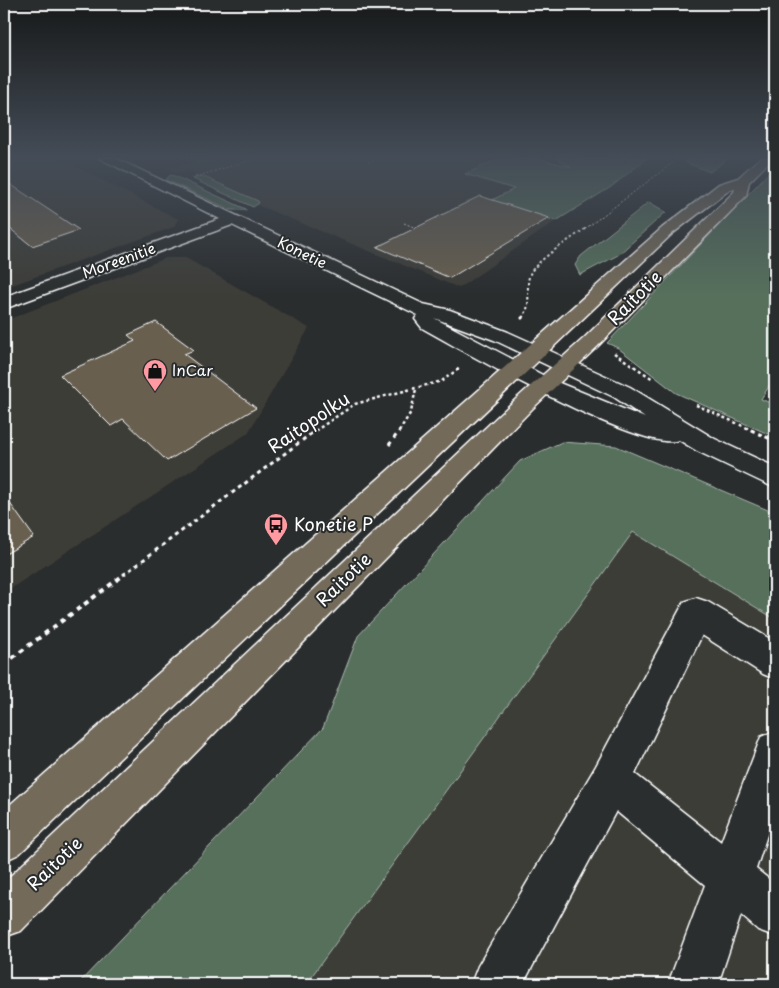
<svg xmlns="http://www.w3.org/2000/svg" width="779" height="988" font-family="'Playpen Sans',sans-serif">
<rect width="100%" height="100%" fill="#2a2d2e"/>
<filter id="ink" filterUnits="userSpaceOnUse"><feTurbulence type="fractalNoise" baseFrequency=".02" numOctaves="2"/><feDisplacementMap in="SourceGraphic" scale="10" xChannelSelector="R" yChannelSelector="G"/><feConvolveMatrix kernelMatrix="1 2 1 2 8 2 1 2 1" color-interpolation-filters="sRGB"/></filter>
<g filter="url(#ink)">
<g fill="#3c3c38">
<path d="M 4,158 L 59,158 L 178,219 L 174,227 L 4,288 Z"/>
<path d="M 200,158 L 556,158 L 611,187 L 556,221 L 459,288 L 257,205 L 259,203 L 189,178 L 197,175 L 188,170 L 177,173 L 167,168 L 189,164 Z"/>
<path d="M 166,258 L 186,258 L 309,328 L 248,433 L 4,593 L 4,321 Z"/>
<path d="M 633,532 L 775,619 L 775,984 L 306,984 Z"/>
</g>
<g fill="#576f5c" stroke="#abb7ae">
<path d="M 501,158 L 535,158 L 571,167 L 556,158 L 647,158 L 611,187 L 556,221 L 492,200 L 514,189 L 465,174 Z"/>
<path d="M 690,158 L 728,158 L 710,172 L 685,162 Z"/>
<path d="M 775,166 L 775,377 L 761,399 L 775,405 L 775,437 L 676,393 L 618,348 L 607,343 Z"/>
<path d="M 172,175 L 246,209 L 246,210 L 231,210 L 166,180 L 169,176 Z"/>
<path d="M 202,176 L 258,201 L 259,203 L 253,207 L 193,179 Z"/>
<path d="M 649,202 L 666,212 L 618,255 L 580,275 L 575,265 L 581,256 Z"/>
<path d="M 562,442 L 616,446 L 775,513 L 775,619 L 633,532 L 306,984 L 78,984 L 323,728 L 358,636 L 520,461 Z"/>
</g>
<g fill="#675e4f" stroke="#fff">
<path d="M 4,180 L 79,230 L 32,246 L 4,224 Z"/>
<path d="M 480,196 L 549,218 L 450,278 L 377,247 Z"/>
<path d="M 156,322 L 194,350 L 184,354 L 256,408 L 167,461 L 123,419 L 111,426 L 60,375 L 135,341 L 128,335 Z"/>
<path d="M 4,495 L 34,537 L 4,555 Z"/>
</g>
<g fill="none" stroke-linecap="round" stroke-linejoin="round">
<g stroke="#fff" stroke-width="3">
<g id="minor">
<path d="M 99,158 L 115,158 L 423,304 L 450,310 L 508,332 L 630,387 L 715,439 L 775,467 L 775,488 L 697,451 L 679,440 C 644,454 461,350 422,328 L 415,319 L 418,315 L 232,225 L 4,309 L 4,297 L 220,219 ZM 434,318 L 494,340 L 614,397 L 645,418 L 552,380 Z"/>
<path d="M 696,598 L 708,602 L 775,642 L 775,679 L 763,674 L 702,635 L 635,774 L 721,842 L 761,737 L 775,731 L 775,810 L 756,869 L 775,884 L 775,936 L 758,930 L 741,915 L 718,984 L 668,984 L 705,885 L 616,811 L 523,984 L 471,984 L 478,966 L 596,766 L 684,602 Z"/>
</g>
</g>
<g stroke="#fff" stroke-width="3">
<path id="major" d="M 760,158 L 773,158 L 749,182 L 746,196 L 597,347 L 532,409 L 21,931 L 4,937 L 4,882 L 516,399 L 583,339 L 734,192 L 735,188 L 729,190 L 672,234 L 19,854 L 4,861 L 4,810 L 662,228 L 719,184 L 738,178 Z"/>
</g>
<g stroke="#fff" stroke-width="1" stroke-dasharray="2 2" stroke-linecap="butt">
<path d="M 182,158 L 209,159"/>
<path d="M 368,162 L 375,160"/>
<path d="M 195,177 L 257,158"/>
<path d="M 404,223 L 416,228"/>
<path d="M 585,229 L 679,158"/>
</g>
<path stroke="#fff" stroke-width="2" stroke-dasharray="2.5 2.5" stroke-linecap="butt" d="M 522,318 C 534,304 524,289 530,274 C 535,261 574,237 586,228"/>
<g stroke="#fff" stroke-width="2.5" stroke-dasharray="3 3" stroke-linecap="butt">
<path d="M 521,319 L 523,317"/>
<path d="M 614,353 L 653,379"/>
<path d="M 696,405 L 754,431"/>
<path d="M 315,431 L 355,404 L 442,381 L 461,367"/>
<path d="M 399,431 L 411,412 L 416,389"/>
</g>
<g stroke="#fff" stroke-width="3" stroke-dasharray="4 4" stroke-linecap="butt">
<path d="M 751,430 L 775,441"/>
<path d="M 389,445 L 400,430"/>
<path d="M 123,575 L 316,430"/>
</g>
<path stroke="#fff" stroke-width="4" stroke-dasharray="5 5" stroke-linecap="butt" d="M 4,664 L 125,574"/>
<use href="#minor" fill="#2a2d2e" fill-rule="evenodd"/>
<use href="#major" fill="#736b5a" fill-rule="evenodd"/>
</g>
</g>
<linearGradient id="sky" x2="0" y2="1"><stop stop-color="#171919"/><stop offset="0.53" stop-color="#444c57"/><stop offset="1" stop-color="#444c57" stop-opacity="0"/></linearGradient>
<rect width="779" height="296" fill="url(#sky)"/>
<defs>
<g id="shop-pin" transform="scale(1.25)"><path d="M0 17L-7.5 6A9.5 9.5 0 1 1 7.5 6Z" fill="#ff9aa2" stroke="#2a2d2e"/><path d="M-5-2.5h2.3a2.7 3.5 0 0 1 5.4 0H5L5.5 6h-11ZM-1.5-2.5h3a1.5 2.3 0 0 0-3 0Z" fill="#111"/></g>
<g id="bus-pin" transform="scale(1.25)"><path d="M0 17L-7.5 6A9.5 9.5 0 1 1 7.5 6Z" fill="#ff9aa2" stroke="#2a2d2e"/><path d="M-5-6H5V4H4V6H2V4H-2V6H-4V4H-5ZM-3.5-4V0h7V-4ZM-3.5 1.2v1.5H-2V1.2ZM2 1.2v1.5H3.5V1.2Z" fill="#111"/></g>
</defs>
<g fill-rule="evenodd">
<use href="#shop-pin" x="155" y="371"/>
<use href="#bus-pin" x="276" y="525"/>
</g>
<g text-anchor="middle" stroke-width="4" stroke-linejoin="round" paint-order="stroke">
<g font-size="15" fill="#fff" stroke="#2a2d2e">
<text transform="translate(302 253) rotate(26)" y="5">Konetie</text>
<text transform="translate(119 261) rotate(-20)" y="5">Moreenitie</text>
</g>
<g font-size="15" fill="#fff" stroke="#2a2d2e" text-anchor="start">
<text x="172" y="376">InCar</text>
</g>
<g font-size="18" fill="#fff" stroke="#2a2d2e">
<text transform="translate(635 298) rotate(-45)" y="6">Raitotie</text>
<text transform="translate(309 423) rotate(-34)" y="6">Raitopolku</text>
<text transform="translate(344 580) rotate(-44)" y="6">Raitotie</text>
<text transform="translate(55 864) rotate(-44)" y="6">Raitotie</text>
</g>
<g font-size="18" fill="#fff" stroke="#2a2d2e" text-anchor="start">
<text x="294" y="531">Konetie P</text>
</g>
</g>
<rect width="779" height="988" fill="none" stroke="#2a2d2e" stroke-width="20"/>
<rect x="10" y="10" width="759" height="968" fill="none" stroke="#fff" stroke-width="2" filter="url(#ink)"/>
</svg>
